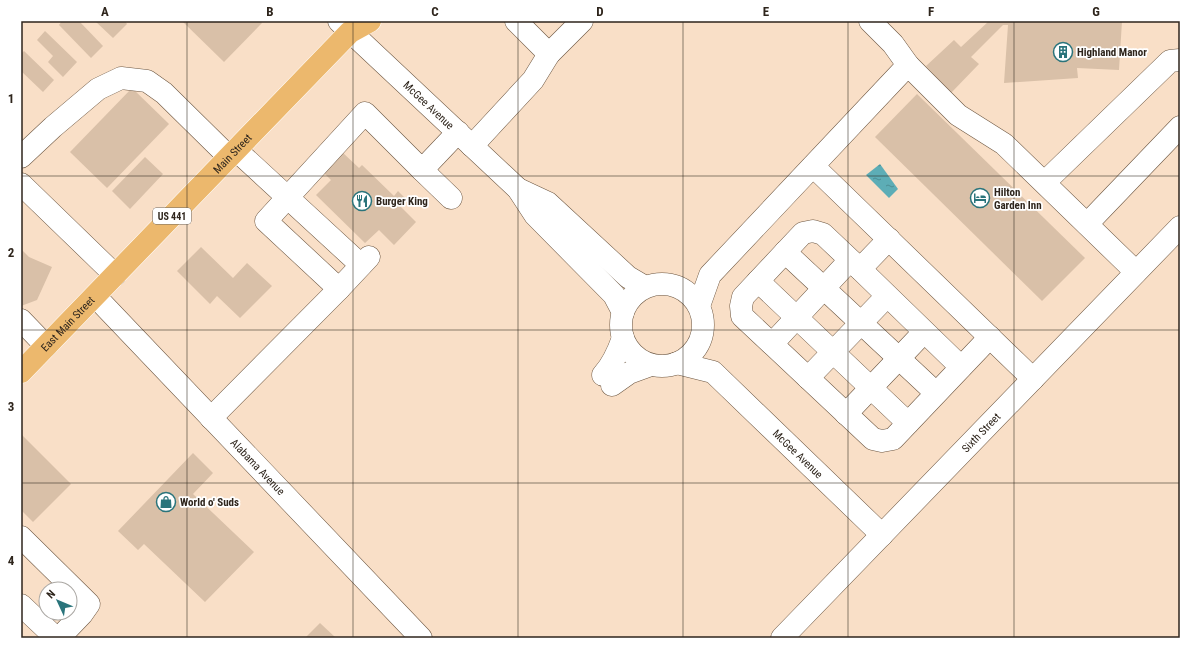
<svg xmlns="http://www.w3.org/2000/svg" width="1201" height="659" font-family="'Roboto Condensed',sans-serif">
<defs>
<pattern id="water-ripples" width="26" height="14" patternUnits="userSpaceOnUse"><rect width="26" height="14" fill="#5dadb6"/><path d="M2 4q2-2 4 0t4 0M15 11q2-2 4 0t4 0" fill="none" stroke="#4d8d93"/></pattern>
</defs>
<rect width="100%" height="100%" fill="#f9dfc7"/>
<path fill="url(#water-ripples)" d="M 880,164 L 898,189 L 889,198 L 866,175 Z"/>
<g fill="#d9c0a8">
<path d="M 62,21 L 79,21 L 103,46 L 91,58 L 59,25 Z"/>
<path d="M 95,21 L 125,21 L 127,24 L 113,38 Z"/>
<path d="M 182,21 L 260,21 L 262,23 L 224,62 Z"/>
<path d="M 989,21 L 1122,21 L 1119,70 L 1077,68 L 1078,78 L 1004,83 L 1008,25 L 1003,25 L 971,57 L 979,64 L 951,93 L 926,66 L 954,40 L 961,47 Z"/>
<path d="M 45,31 L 77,62 L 63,77 L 48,62 L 53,56 L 37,40 Z"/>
<path d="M 24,51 L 54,80 L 43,92 L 21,71 L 21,54 Z"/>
<path d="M 132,88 L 169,124 L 107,188 L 70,152 Z"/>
<path d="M 917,94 L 1085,258 L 1042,301 L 875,137 Z"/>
<path d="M 342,152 L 359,168 L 362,165 L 394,196 L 398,191 L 405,198 L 398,204 L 416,222 L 394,245 L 379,230 L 365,243 L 316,195 L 331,180 L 322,171 Z"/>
<path d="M 145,157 L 163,174 L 130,209 L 112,191 Z"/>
<path d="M 201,247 L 233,278 L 247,263 L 272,286 L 240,318 L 217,296 L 210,304 L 177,271 Z"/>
<path d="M 21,249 L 29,257 L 52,267 L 37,300 L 21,306 Z"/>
<path d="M 21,434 L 71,484 L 33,522 L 21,510 Z"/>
<path d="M 193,453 L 213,473 L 193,494 L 254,552 L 205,602 L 144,544 L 138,550 L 118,531 Z"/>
<path d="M 320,623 L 336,638 L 305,638 Z"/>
</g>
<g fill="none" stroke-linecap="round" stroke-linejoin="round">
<g stroke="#6d5742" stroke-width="23">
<g id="minor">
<path id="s1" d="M 339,21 L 518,189 L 535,215 L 614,295 L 623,312"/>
<path d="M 870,21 L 893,44 L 908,65"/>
<path d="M 549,54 L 582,21"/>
<path d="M 472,146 L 533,80 L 549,54 L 516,21"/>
<path d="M 236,150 L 361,265"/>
<path d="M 21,157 L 53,127 L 98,89 L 121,78 L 147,81 L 164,93 L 229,157"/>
<path d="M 813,166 L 1033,379"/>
<path d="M 422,170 L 451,198"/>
<path d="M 1045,182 L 1170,61 L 1180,60"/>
<path d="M 21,184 L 115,275"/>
<path d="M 518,189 L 548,203 L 628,277 L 645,287"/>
<path d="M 1087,224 L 1180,127"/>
<path d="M 889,239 L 860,269 L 823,234 L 813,231 L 803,233 L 743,297 L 741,306 L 742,316 L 873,439 L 882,441 L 893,439 L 990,337"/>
<path d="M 785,252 L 936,393"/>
<path d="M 369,257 L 339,289 L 266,221 L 365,113 L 422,170 L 458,132"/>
<path d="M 860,269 L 961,367"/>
<path d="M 758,281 L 908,423"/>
<circle cx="662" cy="325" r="41"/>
<path id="s2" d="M 95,296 L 421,638"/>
<path d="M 699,306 L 710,275 L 908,65 L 958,115 L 1004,144 L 1136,272"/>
<path d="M 21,320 L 46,346"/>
<path d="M 772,344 L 850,260"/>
<path id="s3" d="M 677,363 L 713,372 L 882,535"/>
<path d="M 603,375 C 613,364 618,352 623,338"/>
<path d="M 808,378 L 887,296"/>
<path d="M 612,385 L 629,373 L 651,365"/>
<path d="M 846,414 L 924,332"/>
<path d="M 211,418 L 339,289"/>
<path d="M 21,537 L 89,604 L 82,614 L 59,638"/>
<path d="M 21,605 L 56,638"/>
<path id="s4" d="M 782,638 L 1180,227"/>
</g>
</g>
<g stroke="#fff" stroke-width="23">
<g id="major">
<path id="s5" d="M 21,372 L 350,32 L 370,21"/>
</g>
</g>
<use href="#minor" stroke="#fff" stroke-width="22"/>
<use href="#major" stroke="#ecb86d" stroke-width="22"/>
</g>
<path fill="none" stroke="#2e251c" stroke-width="1" stroke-opacity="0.55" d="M 187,21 L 187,638M 353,21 L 353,638M 518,21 L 518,638M 683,21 L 683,638M 848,21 L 848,638M 1014,21 L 1014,638M 21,176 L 1180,176M 21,330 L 1180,330M 21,483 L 1180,483"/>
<defs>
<g id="building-ring" transform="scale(1)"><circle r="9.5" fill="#fff" stroke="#2a747b" stroke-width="1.5"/><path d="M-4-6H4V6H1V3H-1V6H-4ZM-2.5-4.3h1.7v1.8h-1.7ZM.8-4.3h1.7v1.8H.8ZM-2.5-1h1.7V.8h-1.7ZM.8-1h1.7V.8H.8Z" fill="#2a747b"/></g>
<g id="hotel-ring" transform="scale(1)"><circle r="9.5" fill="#fff" stroke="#2a747b" stroke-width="1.5"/><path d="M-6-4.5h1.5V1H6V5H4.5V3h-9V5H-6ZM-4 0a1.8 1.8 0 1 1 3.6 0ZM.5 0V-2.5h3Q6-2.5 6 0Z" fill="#2a747b"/></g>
<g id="restaurant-ring" transform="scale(1)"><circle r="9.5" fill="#fff" stroke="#2a747b" stroke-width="1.5"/><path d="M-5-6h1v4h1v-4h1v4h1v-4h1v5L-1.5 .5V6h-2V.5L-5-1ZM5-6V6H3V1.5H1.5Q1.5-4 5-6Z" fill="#2a747b"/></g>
<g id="shop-ring" transform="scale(1)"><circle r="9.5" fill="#fff" stroke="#2a747b" stroke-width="1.5"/><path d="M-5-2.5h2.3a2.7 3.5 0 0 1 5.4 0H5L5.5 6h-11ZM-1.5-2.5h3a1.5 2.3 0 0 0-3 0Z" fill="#2a747b"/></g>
</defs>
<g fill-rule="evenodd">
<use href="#building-ring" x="1063" y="52"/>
<use href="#hotel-ring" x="980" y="198"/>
<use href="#restaurant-ring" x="362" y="201"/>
<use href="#shop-ring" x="166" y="502"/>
</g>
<g text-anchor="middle" stroke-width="3.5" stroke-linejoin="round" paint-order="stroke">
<rect fill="#fff" stroke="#6d6660" stroke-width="1" x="153" y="208" width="38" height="16" rx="3"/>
<g font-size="10" font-weight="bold" fill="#2e251c">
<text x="172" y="220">US 441</text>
</g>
<g font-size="11" font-weight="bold" fill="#2e251c" stroke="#fff" text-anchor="start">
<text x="1077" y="56">Highland Manor</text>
<text x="994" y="196">Hilton<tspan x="994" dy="13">Garden Inn</tspan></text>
<text x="376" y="205">Burger King</text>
<text x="180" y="506">World o' Suds</text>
</g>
<g font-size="11" fill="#2e251c" stroke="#fff">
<text dy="4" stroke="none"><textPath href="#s1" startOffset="123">McGee Avenue</textPath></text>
<text dy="4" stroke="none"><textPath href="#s5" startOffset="304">Main Street</textPath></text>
<text dy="4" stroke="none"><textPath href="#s5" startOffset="67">East Main Street</textPath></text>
<text dy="4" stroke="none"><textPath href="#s4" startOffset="286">Sixth Street</textPath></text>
<text dy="4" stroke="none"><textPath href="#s3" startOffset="155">McGee Avenue</textPath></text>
<text dy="4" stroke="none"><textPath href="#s2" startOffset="236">Alabama Avenue</textPath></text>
</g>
</g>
<rect width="1201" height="659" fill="none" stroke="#ffffff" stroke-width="44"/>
<g transform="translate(58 601) rotate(314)"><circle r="19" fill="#ffffff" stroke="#aba8a4"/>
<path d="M0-3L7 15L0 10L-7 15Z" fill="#2a747b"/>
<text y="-6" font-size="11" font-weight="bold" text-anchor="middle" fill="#2e251c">N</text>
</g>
<rect x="22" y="22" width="1157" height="615" fill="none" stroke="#2e251c" stroke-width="1.5"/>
<g font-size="13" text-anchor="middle" font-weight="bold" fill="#2e251c">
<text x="105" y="16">A</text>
<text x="270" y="16">B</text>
<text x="435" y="16">C</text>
<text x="600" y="16">D</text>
<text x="766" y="16">E</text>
<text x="931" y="16">F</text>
<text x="1096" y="16">G</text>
<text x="11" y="103">1</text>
<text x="11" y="257">2</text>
<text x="11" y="411">3</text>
<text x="11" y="565">4</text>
</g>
</svg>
